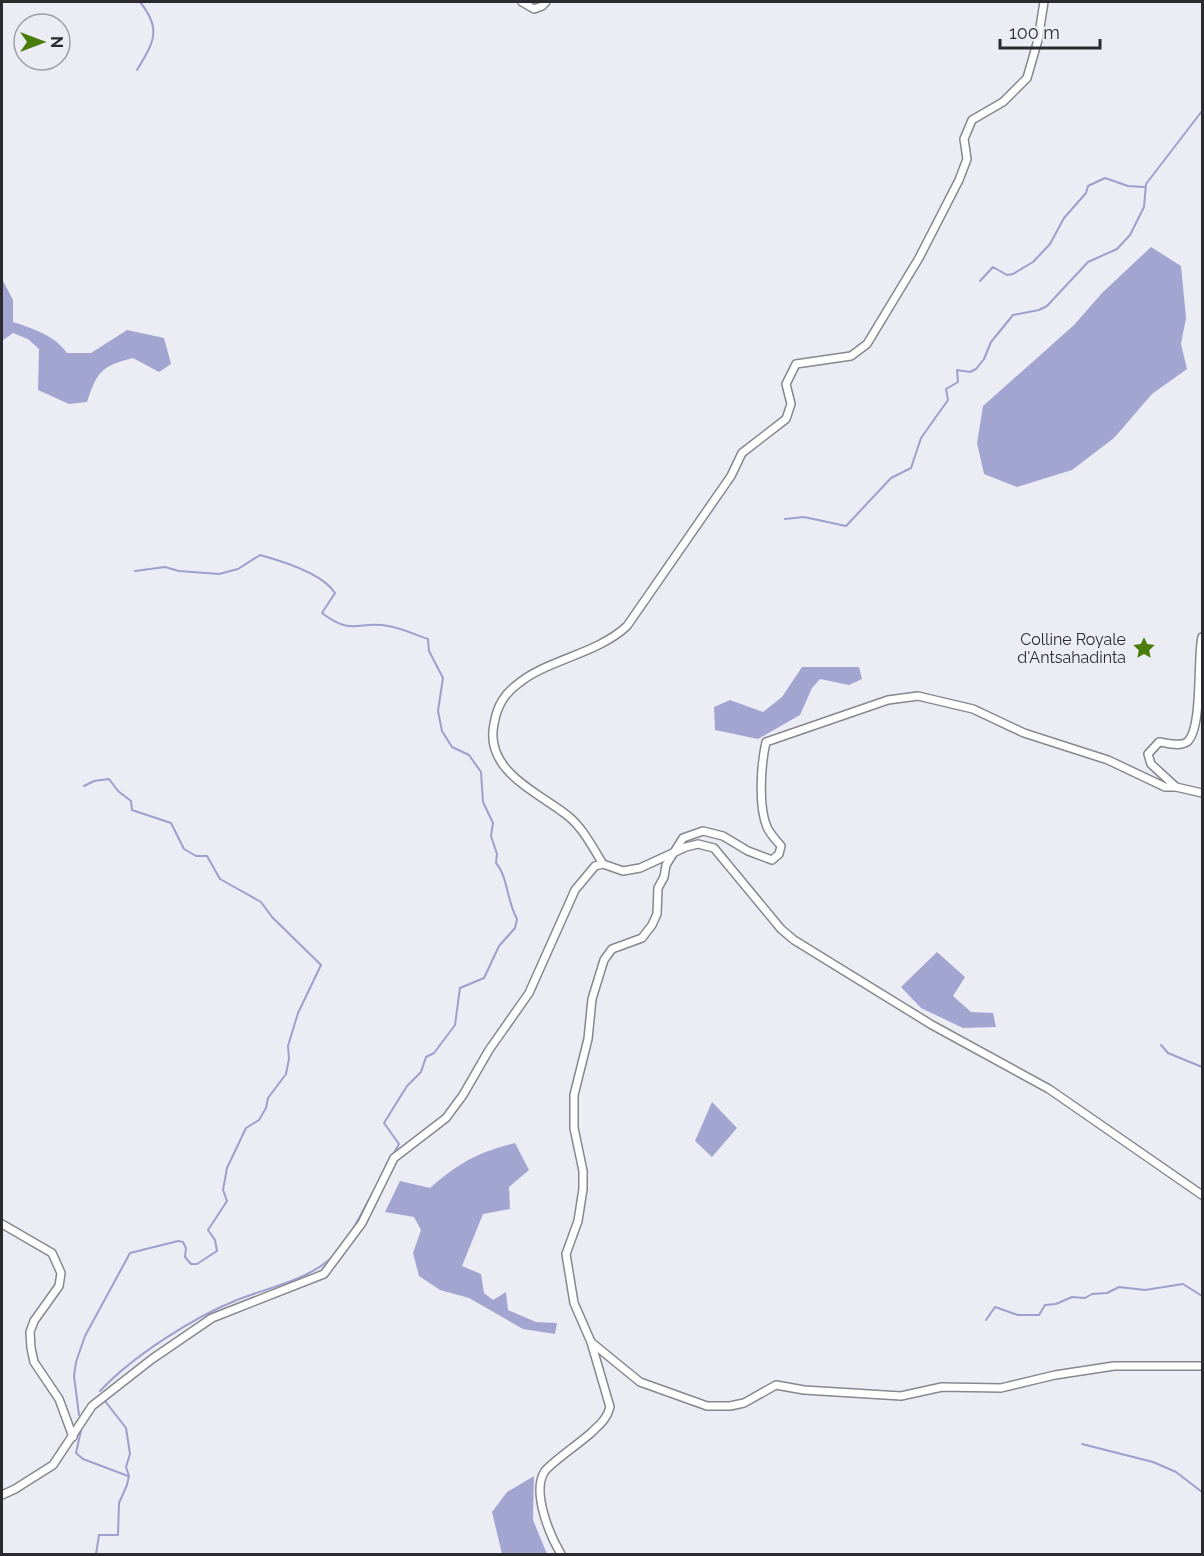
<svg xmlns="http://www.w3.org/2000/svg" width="1204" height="1556" font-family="Raleway,sans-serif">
<rect width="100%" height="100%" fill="#ececf5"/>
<g fill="#a3a5d1">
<path d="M 1151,247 L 1181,266 L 1186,318 L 1181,344 L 1187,369 L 1152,394 L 1114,438 L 1072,470 L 1017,487 L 984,474 L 977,443 L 983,406 L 1074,325 L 1102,293 Z"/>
<path d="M 2,279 L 13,300 L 13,322 C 34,329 54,335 67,353 L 91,353 L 127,330 L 164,338 L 171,364 L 159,372 L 133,358 C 101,366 97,372 87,402 L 69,404 L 38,390 L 39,349 L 28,339 L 13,333 L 2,341 Z"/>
<path d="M 802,667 L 859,667 L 862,679 L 849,685 L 820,679 L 812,688 L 800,715 L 758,739 L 715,730 L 714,707 L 730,700 L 763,712 L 782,697 Z"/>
<path d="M 937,952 L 965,977 L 953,996 L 971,1012 L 993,1013 L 996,1027 L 963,1028 L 921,1008 L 901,987 Z"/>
<path d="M 712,1102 L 737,1128 L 712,1157 L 695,1141 Z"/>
<path d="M 515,1143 L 529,1170 L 509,1187 L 510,1209 L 483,1214 L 462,1266 L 481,1274 L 484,1293 L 493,1300 L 506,1292 L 508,1310 L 536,1322 L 557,1323 L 555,1334 L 523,1329 L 469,1298 L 440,1290 L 419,1276 L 413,1253 L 421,1230 L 414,1217 L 385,1212 L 400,1181 L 430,1188 C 460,1162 477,1153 515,1143 Z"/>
<path d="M 534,1476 L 533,1520 L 547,1554 L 502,1554 L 492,1512 L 507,1492 Z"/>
</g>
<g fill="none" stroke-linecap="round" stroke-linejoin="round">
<g stroke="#9e9fcc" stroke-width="2">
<path d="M 137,70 C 154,42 162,29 140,2"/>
<path d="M 980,281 L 993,267 L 1007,275 L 1013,274 L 1033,262 L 1050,244 L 1064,218 L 1086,193 L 1088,186 L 1105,178 L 1128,186 L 1144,187"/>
<path d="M 785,519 L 804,517 L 846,526 L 891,478 L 911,468 L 921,438 L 948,400 L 946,389 L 958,382 L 957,370 L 970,372 L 976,369 L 984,359 L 991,342 L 1013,315 L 1039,310 L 1047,306 L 1088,262 L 1117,249 L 1130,235 L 1144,207 L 1146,184 L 1202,111"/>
<path d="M 135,571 L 165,567 L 179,571 L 219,574 L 238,569 L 260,555 C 282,561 323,574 335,593 L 322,613 C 353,637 359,620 388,626 C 402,628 415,635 428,639 L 429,651 L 443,678 L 438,711 L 442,731 L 452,747 L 469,755 L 481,772 L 483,802 L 493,823 L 491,836 L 497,854 L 496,863 C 508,877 507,902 517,919 L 515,928 L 499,946 L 484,978 L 460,988 L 455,1025 L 434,1053 L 426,1057 L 421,1072 L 407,1086 L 384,1123 L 399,1144 L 381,1176"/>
<path d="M 1161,1045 L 1168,1053 L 1202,1067"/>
<path d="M 986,1320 L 995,1307 L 1018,1315 L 1039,1315 L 1045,1305 L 1056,1304 L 1072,1297 L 1085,1298 L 1092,1294 L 1107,1293 L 1119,1287 L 1145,1290 L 1183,1284 L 1202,1296"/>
<path d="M 100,1391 C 133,1356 192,1318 237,1300 C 267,1288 304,1281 329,1260 C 348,1244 360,1215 372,1194"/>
<path d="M 79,1415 L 74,1376 L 76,1362 L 85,1336 L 130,1253 L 178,1241 L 183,1242 L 186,1248 L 185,1257 L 191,1264 L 197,1264 L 217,1251 L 215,1240 L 208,1230 L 227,1201 L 223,1190 L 227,1168 L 246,1128 L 259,1120 L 266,1108 L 268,1098 L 286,1074 L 289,1059 L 288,1046 L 298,1013 L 321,965 L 272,917 L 261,902 L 220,879 L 207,856 L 196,856 L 184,849 L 171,823 L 132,810 L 131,801 L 118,791 L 109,779 L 94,781 L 84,786"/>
<path d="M 82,1426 L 76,1453 L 83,1459 L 128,1476"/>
<path d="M 1082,1444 L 1153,1462 L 1176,1472 L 1202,1492"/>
<path d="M 96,1554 L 99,1535 L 118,1535 L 119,1503 L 127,1485 L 129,1476 L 126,1467 L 130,1454 L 126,1428 L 105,1401"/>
</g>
<g stroke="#86878f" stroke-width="10">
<g id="minor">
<path d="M 522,2 L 534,9 L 542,6 L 546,2"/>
<path d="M 1176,787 L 1151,764 L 1148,754 L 1159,742 C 1167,743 1180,747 1187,742 C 1203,729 1197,657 1202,637"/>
<path d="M 603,864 C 593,848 583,828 568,816 C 538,792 484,771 494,724 C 497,706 504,694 519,683 C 549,659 597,654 627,626 L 731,476 L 742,453 L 786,419 L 791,404 L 786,384 L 796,364 L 851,356 L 867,344 L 919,258 L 959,180 L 967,159 L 964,139 L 972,120 L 1003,102 L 1027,78 L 1038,40 L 1044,2"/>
<path d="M 2,1224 L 52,1253 L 61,1273 L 59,1286 L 34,1321 L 30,1332 L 31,1348 L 34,1362 L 59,1399 L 73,1437"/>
<path d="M 591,1342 L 640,1382 L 707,1406 L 730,1406 L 744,1403 L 776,1385 L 804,1390 L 901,1396 L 942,1387 L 1001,1388 L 1055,1375 L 1114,1366 L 1202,1366"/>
<path d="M 2,1495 L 15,1489 L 53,1465 L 92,1406 L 152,1359 L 212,1318 L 324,1274 L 362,1223 L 394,1158 L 446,1118 L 463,1095 L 489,1050 L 529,993 L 575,890 L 595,866 L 603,864 L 623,871 L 640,868 L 686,847 L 698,844 L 714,848 L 781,929 L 794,940 L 932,1025 L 1049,1089 L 1202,1195"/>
<path d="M 561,1554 C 550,1536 531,1491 545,1471 C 554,1460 579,1444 592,1432 C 600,1424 607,1419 610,1407 L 591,1342 L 574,1303 L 566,1254 L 578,1221 L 583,1189 L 583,1171 L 574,1128 L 574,1095 L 588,1039 L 592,999 L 604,960 L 612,949 L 642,938 L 652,925 L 657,914 L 658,888 L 664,877 L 666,865 L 683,838 L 703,831 L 723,836 L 748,851 L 772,860 L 779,854 L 781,846 C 776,840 770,834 767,827 C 758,806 761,764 766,742 L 888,700 L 918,696 L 973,709 L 1024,733 L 1108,760 L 1165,787 L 1176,787 L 1202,793"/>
</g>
</g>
<use href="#minor" stroke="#fff" stroke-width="7"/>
</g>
<defs>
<g id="sight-bare" transform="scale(1.8)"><path d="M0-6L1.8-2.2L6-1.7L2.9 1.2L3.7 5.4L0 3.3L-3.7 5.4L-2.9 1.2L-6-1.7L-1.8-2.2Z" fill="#487c0b" stroke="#ececf5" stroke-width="2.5" paint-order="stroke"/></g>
</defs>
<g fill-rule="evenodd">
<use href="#sight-bare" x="1144" y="648"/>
</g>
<g text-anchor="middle" stroke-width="6" stroke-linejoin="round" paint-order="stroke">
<g font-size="16" fill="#2b2b2f" stroke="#ececf5" text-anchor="end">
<text x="1126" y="645">Colline Royale<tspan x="1126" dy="18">d'Antsahadinta</tspan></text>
</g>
</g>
<rect width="1204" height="1556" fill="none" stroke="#2b2b2f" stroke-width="6"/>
<g transform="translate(42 42) rotate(90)"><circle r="28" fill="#ececf5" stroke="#9f9fa6" stroke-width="1.5"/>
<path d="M0-4.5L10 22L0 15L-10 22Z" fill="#487c0b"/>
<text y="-9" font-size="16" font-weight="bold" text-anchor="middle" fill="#2b2b2f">N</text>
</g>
<path d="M1000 39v9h100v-9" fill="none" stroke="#2b2b2f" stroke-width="3"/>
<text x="1009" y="39" font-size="18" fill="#2b2b2f" stroke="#ececf5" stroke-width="4.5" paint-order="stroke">100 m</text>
</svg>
